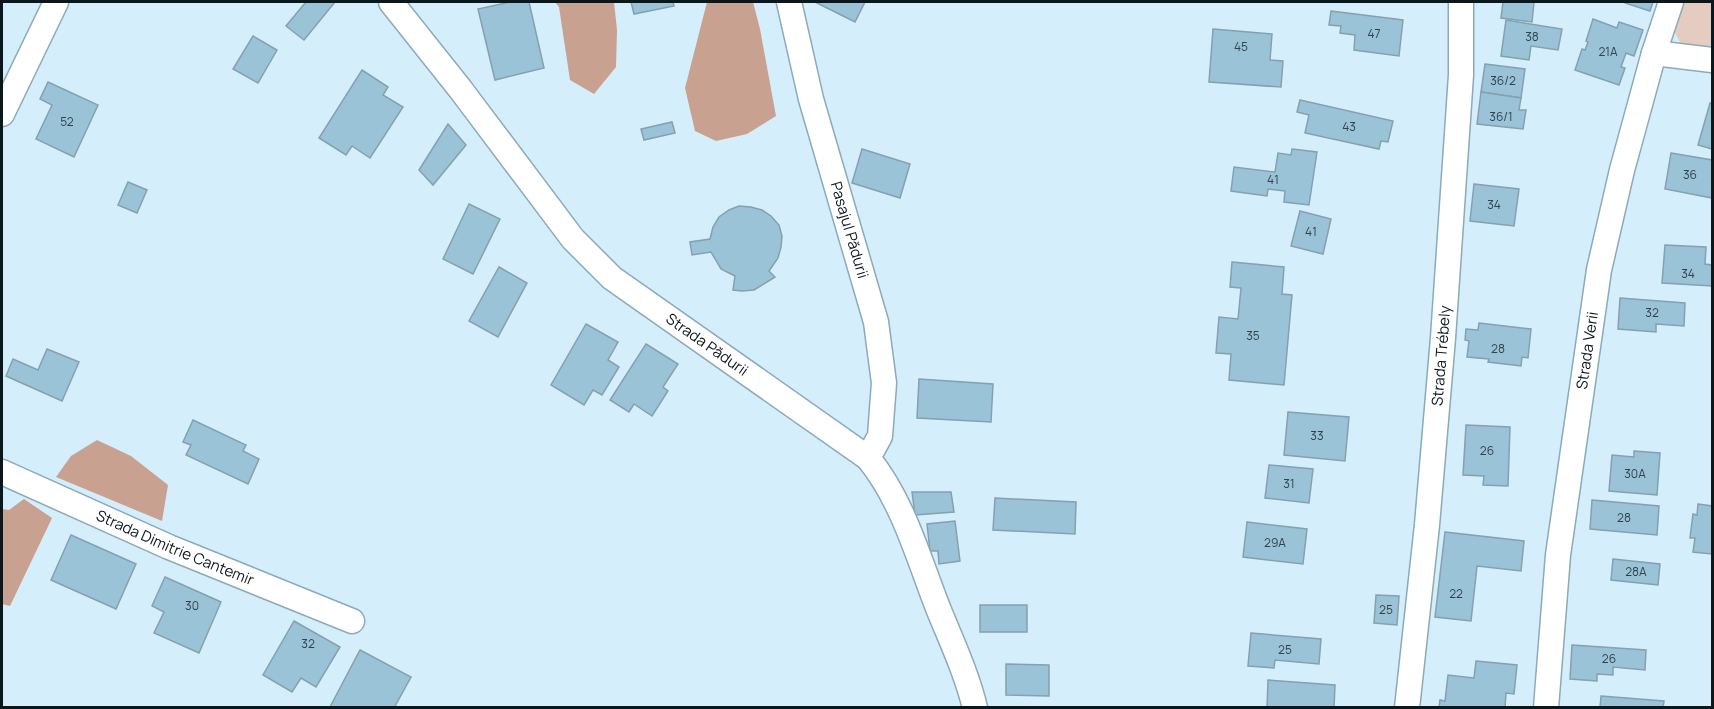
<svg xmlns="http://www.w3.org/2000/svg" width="1714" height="709" font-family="Manrope,sans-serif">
<rect width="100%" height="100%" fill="#d5eefb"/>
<path fill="#e5ccc1" d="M 1682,2 L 1712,2 L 1712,50 L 1682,46 L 1673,29 Z"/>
<g fill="#c8a190">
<path d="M 555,2 L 614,2 L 617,30 L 616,67 L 594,94 L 570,80 L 559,7 Z"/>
<path d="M 707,2 L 753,2 L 760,29 L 776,116 L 747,134 L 716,141 L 695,131 L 685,88 Z"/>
<path d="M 97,440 L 131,456 L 168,485 L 162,521 L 56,477 L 71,456 Z"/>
<path d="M 24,499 L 52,518 L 10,606 L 2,604 L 2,509 L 9,510 Z"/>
</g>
<g fill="#9ac3d7" stroke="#83a1af" stroke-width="1.5">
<path d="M 306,2 L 335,2 L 304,40 L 286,26 Z"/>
<path d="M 510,2 L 529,2 L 544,68 L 495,80 L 478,9 Z"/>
<path d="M 631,2 L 673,2 L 674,6 L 634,14 Z"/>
<path d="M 815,2 L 865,2 L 855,22 Z"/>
<path d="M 1503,2 L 1534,2 L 1532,22 L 1501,18 Z"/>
<path d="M 1625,2 L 1653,2 L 1650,11 L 1625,3 Z"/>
<path d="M 1331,11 L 1403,20 L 1399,56 L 1354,50 L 1355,35 L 1340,33 L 1341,26 L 1329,25 Z"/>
<path d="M 1593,19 L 1617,28 L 1619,22 L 1643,30 L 1634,56 L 1626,53 L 1621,67 L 1625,68 L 1619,85 L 1575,70 L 1582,49 L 1585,50 L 1588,42 L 1586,41 Z"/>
<path d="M 1506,20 L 1562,29 L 1558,50 L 1531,46 L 1529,60 L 1501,56 Z"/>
<path d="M 1213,29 L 1272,34 L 1270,60 L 1283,61 L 1281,87 L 1209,82 Z"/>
<path d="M 253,36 L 277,50 L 258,83 L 233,69 Z"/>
<path d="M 1485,64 L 1525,69 L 1521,98 L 1481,92 Z"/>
<path d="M 362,70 L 388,87 L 383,95 L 403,107 L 370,158 L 352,146 L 346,155 L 319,138 Z"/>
<path d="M 48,82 L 98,105 L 74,157 L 36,139 L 52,105 L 40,99 Z"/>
<path d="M 1481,92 L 1521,98 L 1519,110 L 1526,110 L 1523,129 L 1477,124 Z"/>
<path d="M 1300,100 L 1393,121 L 1388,142 L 1381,141 L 1379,149 L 1305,133 L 1309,115 L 1297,112 Z"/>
<path d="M 1710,103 L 1712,104 L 1712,149 L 1698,145 Z"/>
<path d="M 672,122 L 675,133 L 644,140 L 641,129 Z"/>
<path d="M 448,124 L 466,145 L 433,185 L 419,170 Z"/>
<path d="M 862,149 L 910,164 L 900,198 L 852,183 Z"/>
<path d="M 1292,149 L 1317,152 L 1309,205 L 1284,202 L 1285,191 L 1268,189 L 1267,196 L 1231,191 L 1234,167 L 1275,172 L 1278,153 L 1291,155 Z"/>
<path d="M 1671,153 L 1712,160 L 1712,198 L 1665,189 Z"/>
<path d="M 128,182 L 147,190 L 137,213 L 118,205 Z"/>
<path d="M 1474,184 L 1519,189 L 1514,226 L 1470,221 Z"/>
<path d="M 469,204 L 500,219 L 473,274 L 443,259 Z"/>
<path d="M 739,206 L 751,207 L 762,210 L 771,216 L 779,225 L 782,236 L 781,247 L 778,258 L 769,271 L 775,277 L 754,290 L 742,291 L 733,290 L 735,276 L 721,269 L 711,252 L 692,255 L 690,242 L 710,239 L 713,227 L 719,217 L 729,210 Z"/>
<path d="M 1300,211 L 1331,219 L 1323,254 L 1291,246 Z"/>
<path d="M 1665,245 L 1706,247 L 1705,264 L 1712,265 L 1712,286 L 1662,283 Z"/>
<path d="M 1232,262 L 1284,267 L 1282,294 L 1292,295 L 1284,385 L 1229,380 L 1231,354 L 1216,353 L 1219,317 L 1238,319 L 1241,288 L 1230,287 Z"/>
<path d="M 499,267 L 527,283 L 498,337 L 469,321 Z"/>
<path d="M 1620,298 L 1685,303 L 1684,326 L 1656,324 L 1656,332 L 1618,329 Z"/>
<path d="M 1479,323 L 1531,329 L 1528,358 L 1522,357 L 1521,366 L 1488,362 L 1489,359 L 1467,357 L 1469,341 L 1465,340 L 1466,329 L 1478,330 Z"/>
<path d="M 586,324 L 618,342 L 608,360 L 619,367 L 602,395 L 593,390 L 584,405 L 551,385 Z"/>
<path d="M 646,344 L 678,364 L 663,387 L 668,391 L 652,416 L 634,404 L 629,412 L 610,400 Z"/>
<path d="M 47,349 L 79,362 L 62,401 L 6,376 L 13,359 L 38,370 Z"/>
<path d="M 919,379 L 993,384 L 991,422 L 917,418 Z"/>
<path d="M 1288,412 L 1349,417 L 1345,461 L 1284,455 Z"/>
<path d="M 193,420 L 246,445 L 243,451 L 259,459 L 248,484 L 186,455 L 191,445 L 183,442 Z"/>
<path d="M 1466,425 L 1510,427 L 1508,486 L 1483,485 L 1484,476 L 1463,475 Z"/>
<path d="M 1634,451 L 1660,453 L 1657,495 L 1609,491 L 1612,455 L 1634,457 Z"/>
<path d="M 1269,465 L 1313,469 L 1309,503 L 1265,498 Z"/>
<path d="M 912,492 L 951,492 L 954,512 L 915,515 Z"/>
<path d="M 995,498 L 1076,502 L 1075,534 L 993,530 Z"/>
<path d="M 1592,500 L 1659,506 L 1657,535 L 1590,529 Z"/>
<path d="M 1698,504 L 1712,506 L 1712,554 L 1693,552 L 1695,538 L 1690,538 L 1693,514 L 1697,515 Z"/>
<path d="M 955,521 L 960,561 L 939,564 L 938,551 L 930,551 L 927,524 Z"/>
<path d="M 1247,522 L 1307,529 L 1303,564 L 1243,557 Z"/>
<path d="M 1445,532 L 1524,541 L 1521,571 L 1477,566 L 1471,621 L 1435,617 Z"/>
<path d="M 71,535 L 136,564 L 116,609 L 51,580 Z"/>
<path d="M 1613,559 L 1660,564 L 1658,585 L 1611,580 Z"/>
<path d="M 165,577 L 221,602 L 199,653 L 154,633 L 164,612 L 152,606 Z"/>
<path d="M 1376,595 L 1399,596 L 1397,625 L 1374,623 Z"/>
<rect x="980" y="605" width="47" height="27"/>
<path d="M 294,621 L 340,647 L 316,687 L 301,678 L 292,692 L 263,675 Z"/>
<path d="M 1251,633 L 1321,639 L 1319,664 L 1275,660 L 1274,668 L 1248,666 Z"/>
<path d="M 1572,645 L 1646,650 L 1645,670 L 1613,667 L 1613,675 L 1597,674 L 1597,681 L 1570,679 Z"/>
<path d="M 360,650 L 411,677 L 394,708 L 330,707 Z"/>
<path d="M 1476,661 L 1517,665 L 1514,694 L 1506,693 L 1505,708 L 1439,708 L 1440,700 L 1445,701 L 1448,675 L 1474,678 Z"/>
<path d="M 1006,664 L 1049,665 L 1049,696 L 1006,695 Z"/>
<path d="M 1268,680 L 1335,685 L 1334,708 L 1267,708 Z"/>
<path d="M 1601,696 L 1664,701 L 1663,708 L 1600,708 Z"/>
</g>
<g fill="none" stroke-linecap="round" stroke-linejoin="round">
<g stroke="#8caab9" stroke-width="27">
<g id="minor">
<path id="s1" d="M 391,2 L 461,90 L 573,239 L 612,278 L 868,458 C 903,501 918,557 938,608 C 951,640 967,674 975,708"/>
<path id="s2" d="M 789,2 L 811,99 L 876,322 L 884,383 L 880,436 L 868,458"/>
<path d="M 1654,53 L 1712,60"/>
<path d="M 2,114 L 56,2"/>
<path id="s3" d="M 2,472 L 169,547 L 352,621"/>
<path id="s4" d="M 1407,708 L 1427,525 L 1443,338 L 1461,75 L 1461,2"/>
<path id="s5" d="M 1546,708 L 1558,555 L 1599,270 L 1622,170 L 1654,53 L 1671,2"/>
</g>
</g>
<use href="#minor" stroke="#fff" stroke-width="24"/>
</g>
<g text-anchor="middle" stroke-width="4.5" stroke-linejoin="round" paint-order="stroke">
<g font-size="12" fill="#30424b">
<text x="1374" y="38">47</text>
<text x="1532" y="41">38</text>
<text x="1241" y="51">45</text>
<text x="1608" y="56">21A</text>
<text x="1503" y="85">36/2</text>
<text x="1501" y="121">36/1</text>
<text x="67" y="126">52</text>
<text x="1349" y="131">43</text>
<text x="1690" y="179">36</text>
<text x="1273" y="184">41</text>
<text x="1494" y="209">34</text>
<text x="1311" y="236">41</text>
<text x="1688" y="278">34</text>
<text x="1652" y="317">32</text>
<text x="1253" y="340">35</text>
<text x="1498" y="353">28</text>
<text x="1317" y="440">33</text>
<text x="1487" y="455">26</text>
<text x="1635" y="478">30A</text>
<text x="1289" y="488">31</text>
<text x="1624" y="522">28</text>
<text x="1275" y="547">29A</text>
<text x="1636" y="576">28A</text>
<text x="1456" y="598">22</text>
<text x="192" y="610">30</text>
<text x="1386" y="614">25</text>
<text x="308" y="648">32</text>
<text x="1285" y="654">25</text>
<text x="1609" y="663">26</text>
</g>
<g font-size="15" fill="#0c171c" stroke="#d5eefb">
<text dy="5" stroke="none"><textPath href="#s2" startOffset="236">Pasajul Pădurii</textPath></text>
<text dy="5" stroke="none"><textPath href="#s1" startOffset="470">Strada Pădurii</textPath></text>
<text dy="5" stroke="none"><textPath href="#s5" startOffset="360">Strada Verii</textPath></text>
<text dy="5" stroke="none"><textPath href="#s4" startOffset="354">Strada Trébely</textPath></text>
<text dy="5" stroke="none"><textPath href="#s3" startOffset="189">Strada Dimitrie Cantemir</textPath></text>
</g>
</g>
<rect width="1714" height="709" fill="none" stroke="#0c171c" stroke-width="6"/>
</svg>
